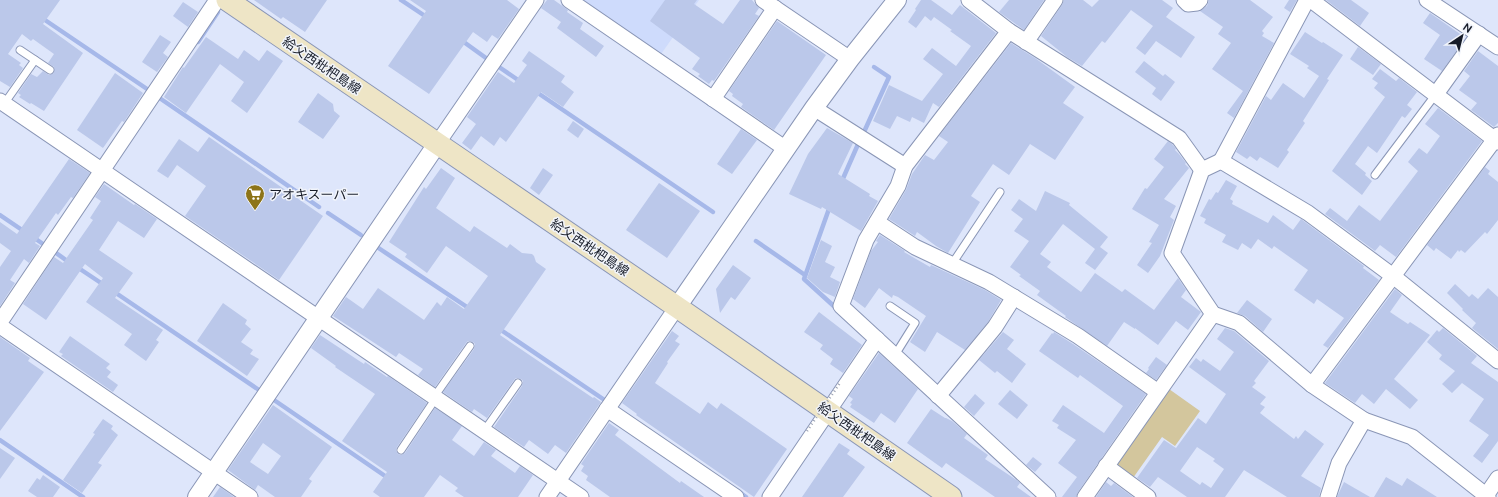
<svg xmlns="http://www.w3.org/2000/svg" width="1498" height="497" font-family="Ubuntu,'Noto Sans JP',sans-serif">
<rect width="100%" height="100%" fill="#dee6fb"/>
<path fill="#cedbfc" d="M 575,0 L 699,0 L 659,57 Z"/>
<path fill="#d3c69d" d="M 1169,389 L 1200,411 L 1175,446 L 1162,437 L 1133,478 L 1116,465 Z"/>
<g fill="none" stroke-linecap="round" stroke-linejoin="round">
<g stroke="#a6b8e9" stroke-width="4.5">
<path d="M 401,0 L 428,18"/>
<path d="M 42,18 L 150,91"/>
<path d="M 461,40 L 486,58"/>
<path d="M 198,42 L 218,12"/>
<path d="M 499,67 L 521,82"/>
<path d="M 535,91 L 713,212"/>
<path d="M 158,97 L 319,207"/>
<path d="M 864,132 L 889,77 L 874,67"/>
<path d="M 841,183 L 859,142"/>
<path d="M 830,206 L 804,279 L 837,309"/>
<path d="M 328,213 L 361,235"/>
<path d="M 0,215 L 25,232"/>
<path d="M 33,237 L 43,244"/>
<path d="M 756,241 L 805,275"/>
<path d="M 377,247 L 470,309"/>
<path d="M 52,250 L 70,263"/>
<path d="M 77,267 L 104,285"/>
<path d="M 113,291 L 259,390"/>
<path d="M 498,328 L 606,401"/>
<path d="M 274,400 L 388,478"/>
<path d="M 0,440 L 83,497"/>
<path d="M 738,491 L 746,497"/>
</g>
</g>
<g fill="#bbc8ea" fill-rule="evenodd">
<path d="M 0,0 L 60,0 L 43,24 L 83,53 L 44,111 L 31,103 L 30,104 L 19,97 L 21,95 L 18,93 L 31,74 L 37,77 L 43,71 L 49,75 L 54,73 L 54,67 L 48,63 L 54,54 L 33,39 L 31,41 L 22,34 L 8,54 L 21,63 L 19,65 L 23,68 L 10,87 L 0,81 Z"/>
<path d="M 254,0 L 327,0 L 305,32 L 283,17 L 281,19 Z"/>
<path d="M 410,0 L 507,0 L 519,9 L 498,39 L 492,35 L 487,42 L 473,32 L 429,94 L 388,66 L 426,11 Z"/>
<path d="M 547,0 L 554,0 L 568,10 L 567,12 L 583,23 L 580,29 L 604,46 L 596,57 L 557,28 L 561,22 L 541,8 Z"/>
<path d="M 665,0 L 697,0 L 694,4 L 723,24 L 740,0 L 752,0 L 759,8 L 755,14 L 759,16 L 714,81 L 712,80 L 709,84 L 698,76 L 700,74 L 692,69 L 700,58 L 650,21 Z"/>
<path d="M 921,0 L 931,0 L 952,15 L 960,5 L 996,33 L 939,107 L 933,103 L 924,123 L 912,117 L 910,122 L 897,116 L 890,129 L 873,121 L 889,85 L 922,101 L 943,74 L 923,59 L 932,48 L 956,66 L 971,46 L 950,31 L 952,30 L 934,17 L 931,21 L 925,16 L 916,28 L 908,22 L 916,10 L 915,9 Z"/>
<path d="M 1009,0 L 1044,0 L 1024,30 L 999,12 Z"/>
<path d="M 1064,0 L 1083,0 L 1092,7 L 1099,0 L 1162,0 L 1173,8 L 1166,17 L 1195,37 L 1181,58 L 1156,41 L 1145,55 L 1136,48 L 1153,26 L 1131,10 L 1105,43 L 1102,41 L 1082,66 L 1067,57 L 1041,36 L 1062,5 Z"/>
<path d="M 1209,0 L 1250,0 L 1273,17 L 1262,31 L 1264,33 L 1262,36 L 1274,43 L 1234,118 L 1227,113 L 1243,91 L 1212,69 L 1231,43 L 1218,34 L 1223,27 L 1200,11 L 1207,6 Z"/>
<path d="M 1289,0 L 1297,0 L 1290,12 L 1284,8 Z"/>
<path d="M 1326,0 L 1351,0 L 1369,13 L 1360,26 Z"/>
<path d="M 183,2 L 198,12 L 188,27 L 173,16 Z"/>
<path d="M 1430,13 L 1463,36 L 1461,38 L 1464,40 L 1442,71 L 1424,59 L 1440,35 L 1423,23 Z"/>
<path d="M 777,21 L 826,55 L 774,130 L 741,107 L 743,104 L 732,96 L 733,94 L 729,91 Z"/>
<path d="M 1305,32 L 1322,43 L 1323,42 L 1343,55 L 1327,79 L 1329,80 L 1303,121 L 1305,123 L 1287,150 L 1289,152 L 1278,168 L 1260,157 L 1257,161 L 1250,156 L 1247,159 L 1236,152 L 1266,96 L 1271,100 L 1283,83 L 1304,98 L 1319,76 L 1307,68 L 1309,66 L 1290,54 Z"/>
<path d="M 160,35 L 171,42 L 163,53 L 168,57 L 157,72 L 142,62 Z"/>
<path d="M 206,37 L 238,59 L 244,50 L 259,61 L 267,50 L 283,61 L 247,113 L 231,101 L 244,82 L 220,64 L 186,113 L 164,97 L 183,67 L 184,68 Z"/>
<path d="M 1011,43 L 1035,58 L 1075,87 L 1063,103 L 1084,117 L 1055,160 L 1030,144 L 1009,175 L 993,164 L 971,196 L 980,202 L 948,253 L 936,246 L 917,232 L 915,236 L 889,219 L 906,190 L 912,174 L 925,155 L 934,160 L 948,142 L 939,136 Z"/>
<path d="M 1358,47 L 1381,64 L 1373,75 L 1350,59 Z"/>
<path d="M 529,51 L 565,76 L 561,82 L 574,92 L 563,107 L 541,92 L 506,142 L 500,137 L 494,146 L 481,136 L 471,150 L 462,143 L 476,124 L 467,117 L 498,72 L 514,83 L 527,65 L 522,61 Z"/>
<path d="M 1478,51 L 1498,66 L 1498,123 L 1494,127 L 1471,110 L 1477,103 L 1459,90 L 1470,76 L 1464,71 Z"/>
<path d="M 1144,61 L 1163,76 L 1165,74 L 1175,82 L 1161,101 L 1152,94 L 1156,88 L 1135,72 Z"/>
<path d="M 1380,69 L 1396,81 L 1399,78 L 1417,92 L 1407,105 L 1412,109 L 1405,118 L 1402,116 L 1377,153 L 1368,146 L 1355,164 L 1366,173 L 1365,175 L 1372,181 L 1362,195 L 1332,171 L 1385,97 L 1374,88 L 1378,83 L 1372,79 Z"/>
<path d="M 115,73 L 143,93 L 124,122 L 122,121 L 103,148 L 77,130 Z"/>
<path d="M 318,93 L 333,104 L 334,111 L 340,116 L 323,139 L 298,122 Z"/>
<path d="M 1438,108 L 1482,141 L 1396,257 L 1380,245 L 1375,251 L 1325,214 L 1330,208 L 1347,221 L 1359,205 L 1380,221 L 1418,171 L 1408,162 L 1419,148 L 1427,154 L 1440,136 L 1425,124 Z"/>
<path d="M 573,121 L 584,129 L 578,138 L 567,130 Z"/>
<path d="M 827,128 L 853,143 L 838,174 L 870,194 L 869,196 L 878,201 L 861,231 L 822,207 L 821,209 L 789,194 L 808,154 Z"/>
<path d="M 741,129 L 757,140 L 732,174 L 717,164 Z"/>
<path d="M 209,137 L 323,216 L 279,280 L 185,216 L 206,186 L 177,165 L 168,178 L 157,171 L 179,139 L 198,152 Z"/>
<path d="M 1168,141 L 1173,145 L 1176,149 L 1175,150 L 1179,154 L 1186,163 L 1185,164 L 1189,168 L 1164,199 L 1176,206 L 1170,217 L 1174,220 L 1160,256 L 1148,273 L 1137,265 L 1152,243 L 1149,242 L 1159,225 L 1132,209 L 1145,188 L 1147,189 L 1164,167 L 1154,159 Z"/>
<path d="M 69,159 L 90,173 L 73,198 L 71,197 L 58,215 L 56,213 L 35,243 L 40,246 L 29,263 L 24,259 L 10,280 L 15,283 L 0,306 L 0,267 L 11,251 L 0,243 L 0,222 L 17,234 Z"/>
<path d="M 1485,167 L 1490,171 L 1488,174 L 1498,182 L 1498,220 L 1487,234 L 1485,232 L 1465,253 L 1461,250 L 1459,252 L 1458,250 L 1451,259 L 1436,248 L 1434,251 L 1427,245 Z"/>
<path d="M 441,168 L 455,178 L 436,208 L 470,232 L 474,226 L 507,248 L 510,244 L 522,253 L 532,254 L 534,256 L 536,262 L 546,269 L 500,335 L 593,398 L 594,397 L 601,402 L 566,453 L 555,445 L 548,454 L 529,440 L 524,447 L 494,427 L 522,386 L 523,381 L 521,379 L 516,378 L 514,380 L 487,418 L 474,409 L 472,412 L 443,392 L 474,349 L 475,344 L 473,342 L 468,341 L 466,343 L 435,387 L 418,375 L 423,369 L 399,353 L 396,357 L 333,316 L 346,297 L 363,309 L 378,288 L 424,320 L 437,302 L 441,306 L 447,297 L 464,309 L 488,276 L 446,246 L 427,273 L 405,257 L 407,254 L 389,242 L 424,187 L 426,189 Z"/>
<path d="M 543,168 L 553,175 L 539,195 L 530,188 Z"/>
<path d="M 1226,180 L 1237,186 L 1230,199 L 1233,201 L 1232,204 L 1268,223 L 1273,215 L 1293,230 L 1301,219 L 1364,266 L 1363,268 L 1379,280 L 1328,348 L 1323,345 L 1344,318 L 1317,299 L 1314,304 L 1294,290 L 1308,270 L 1274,246 L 1272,249 L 1258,239 L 1251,249 L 1242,243 L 1238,250 L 1222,242 L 1226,235 L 1204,223 L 1206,219 L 1200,216 L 1209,199 L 1211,200 L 1216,192 L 1218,193 Z"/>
<path d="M 659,183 L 700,211 L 667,258 L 626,230 Z"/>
<path d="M 104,184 L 134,205 L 135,204 L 157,219 L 144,238 L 118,221 L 99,250 L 133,273 L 115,298 L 163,330 L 156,340 L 159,342 L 146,361 L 124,345 L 132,334 L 86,302 L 103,278 L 85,264 L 46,320 L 23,304 L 54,257 L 63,263 L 93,220 L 90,218 L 101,201 L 95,197 Z"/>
<path d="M 1045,191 L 1070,203 L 1069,205 L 1108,237 L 1100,247 L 1108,253 L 1095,270 L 1085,263 L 1095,249 L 1063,224 L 1040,254 L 1051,262 L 1047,267 L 1081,292 L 1095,273 L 1122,292 L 1125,289 L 1154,310 L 1178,278 L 1186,290 L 1181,297 L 1201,312 L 1188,330 L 1176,321 L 1158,345 L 1135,328 L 1135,329 L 1124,322 L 1107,346 L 1065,317 L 1066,316 L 1037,295 L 1040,291 L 1019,276 L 1021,275 L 1010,267 L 1029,241 L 1014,231 L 1023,219 L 1011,210 L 1019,199 L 1036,211 Z"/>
<path d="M 880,235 L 905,251 L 904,252 L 930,267 L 931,265 L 985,290 L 1001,300 L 988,322 L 965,350 L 937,332 L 925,352 L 910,342 L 926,316 L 898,297 L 893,295 L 892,298 L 879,288 L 865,308 L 853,299 L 871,251 L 878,242 L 876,241 Z"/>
<path d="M 821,240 L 832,246 L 825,262 L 835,267 L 830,277 L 840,282 L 835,297 L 823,292 L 807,278 Z"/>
<path d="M 733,265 L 751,278 L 735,300 L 731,297 L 720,313 L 716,289 Z"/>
<path d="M 1455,284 L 1469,297 L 1472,294 L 1478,299 L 1488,288 L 1498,297 L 1498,349 L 1472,328 L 1476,323 L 1462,310 L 1463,309 L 1447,293 Z"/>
<path d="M 1395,289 L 1402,295 L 1390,312 L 1408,324 L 1410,322 L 1430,335 L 1394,379 L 1418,400 L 1410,409 L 1386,389 L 1374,404 L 1362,394 L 1355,403 L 1325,383 Z"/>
<path d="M 1247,300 L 1272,319 L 1263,332 L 1245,316 L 1237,313 Z"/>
<path d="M 223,303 L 247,320 L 245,324 L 251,329 L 241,342 L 253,350 L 250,354 L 259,359 L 247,376 L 197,341 Z"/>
<path d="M 819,312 L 862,345 L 843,373 L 830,364 L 833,359 L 820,349 L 823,345 L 804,332 Z"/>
<path d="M 1225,328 L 1234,331 L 1269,361 L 1254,381 L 1256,383 L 1252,387 L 1266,397 L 1260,404 L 1265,407 L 1260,413 L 1294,439 L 1296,436 L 1298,439 L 1305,430 L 1324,444 L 1301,476 L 1321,488 L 1319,497 L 1287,497 L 1244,470 L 1225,497 L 1187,497 L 1158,477 L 1150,487 L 1137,478 L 1164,440 L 1176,448 L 1198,418 L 1206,424 L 1226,394 L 1189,367 L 1196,358 L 1201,362 L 1203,359 L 1220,371 L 1234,352 L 1217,339 ZM 1197,447 L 1215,459 L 1213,461 L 1224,469 L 1211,488 L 1202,482 L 1200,485 L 1180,471 Z"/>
<path d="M 1443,328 L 1477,356 L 1471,363 L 1498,382 L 1498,441 L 1482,463 L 1473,456 L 1489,435 L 1469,421 L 1484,399 L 1462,383 L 1452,393 L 1442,384 L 1455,371 L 1439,359 L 1442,355 L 1427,342 L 1437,330 L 1439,332 Z"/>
<path d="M 672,331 L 679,336 L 675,341 L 680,344 L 667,362 L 668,363 L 655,383 L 700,414 L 708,402 L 717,409 L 721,403 L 787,449 L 754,497 L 636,415 L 637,414 L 622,403 Z"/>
<path d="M 1003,332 L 1014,340 L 1007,349 L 1026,364 L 1012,383 L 997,371 L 995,373 L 979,360 Z"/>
<path d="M 1054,332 L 1073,344 L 1146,394 L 1078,492 L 1076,497 L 1062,497 L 1077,477 L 1058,463 L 1076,440 L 1057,428 L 1059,425 L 1052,421 L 1063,405 L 1104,433 L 1123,406 L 1080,375 L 1078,378 L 1039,351 L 1052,333 L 1053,334 Z"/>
<path d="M 320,335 L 364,364 L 365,362 L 387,377 L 388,376 L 427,403 L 397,447 L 396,450 L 398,454 L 401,455 L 405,453 L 435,408 L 462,426 L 452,440 L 474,456 L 484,442 L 496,450 L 491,456 L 515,473 L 520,466 L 533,475 L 518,497 L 464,497 L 455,491 L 458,488 L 440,475 L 424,497 L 380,497 L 373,492 L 387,472 L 342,441 L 375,394 L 335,367 L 336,366 L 311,348 Z"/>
<path d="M 70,336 L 110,364 L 106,368 L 111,372 L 107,377 L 118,385 L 113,392 L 61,356 L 63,354 L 59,352 Z"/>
<path d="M 0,337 L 30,358 L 28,361 L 44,372 L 0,431 Z"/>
<path d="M 879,353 L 918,389 L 895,423 L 881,413 L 874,423 L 850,407 L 852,404 L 850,403 L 853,399 L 849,396 Z"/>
<path d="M 1156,357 L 1167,365 L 1156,380 L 1146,373 L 1149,369 L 1148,368 Z"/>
<path d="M 1010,390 L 1028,405 L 1017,419 L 998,404 Z"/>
<path d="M 975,394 L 985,403 L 974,416 L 964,407 Z"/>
<path d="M 273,405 L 332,447 L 309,479 L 312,481 L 301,497 L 275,497 L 258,485 L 255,490 L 228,470 ZM 263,443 L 281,456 L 268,474 L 250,462 Z"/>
<path d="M 931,409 L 945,418 L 946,418 L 952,421 L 967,434 L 964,438 L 988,455 L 985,459 L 1018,481 L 1020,483 L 1017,487 L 1031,497 L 995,497 L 946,463 L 942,468 L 907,443 Z"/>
<path d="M 103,419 L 113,426 L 111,429 L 118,435 L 98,463 L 102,465 L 82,493 L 63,480 L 95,434 L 93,433 Z"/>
<path d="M 609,423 L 619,430 L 615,435 L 680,483 L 681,481 L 704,497 L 610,497 L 586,480 L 588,476 L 581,471 L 584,466 L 581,464 Z"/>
<path d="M 839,443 L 850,450 L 847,454 L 865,467 L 843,497 L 802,497 Z"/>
<path d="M 0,448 L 15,458 L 0,479 Z"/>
<path d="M 1033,457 L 1042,464 L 1035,472 L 1026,465 Z"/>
<path d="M 43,475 L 60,487 L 53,497 L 37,497 L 28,491 L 37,478 L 40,480 Z"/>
<path d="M 1386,477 L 1402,486 L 1407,478 L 1437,497 L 1374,497 Z"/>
<path d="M 1106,482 L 1111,486 L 1114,483 L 1133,497 L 1096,497 Z"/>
<path d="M 1344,482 L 1370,497 L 1337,497 Z"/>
<path d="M 220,487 L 234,497 L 213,497 Z"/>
</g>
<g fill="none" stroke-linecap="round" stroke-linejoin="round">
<g stroke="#8a96b6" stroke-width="9">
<g id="service">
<path d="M 20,50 L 50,70"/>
<path d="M 4,104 L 35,60"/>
<path d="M 1375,175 L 1436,94"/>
<path d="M 952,264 L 1000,192"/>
<path d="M 890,306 L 915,323 L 895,355"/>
<path d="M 434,397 L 470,346"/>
<path d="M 484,431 L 518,383"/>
<path d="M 401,450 L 436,398"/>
</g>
</g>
<g stroke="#8a96b6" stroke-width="17">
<g id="minor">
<path d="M 569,0 L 786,149"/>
<path d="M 763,0 L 850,59"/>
<path d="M 969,0 L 1009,31 L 1179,138 L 1202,170"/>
<path d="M 1184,0 L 1188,4 L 1197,3 L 1200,0"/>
<path d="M 1311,0 L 1498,142"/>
<path d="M 1427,0 L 1498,47"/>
<path d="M 1009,31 L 905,166 L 898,186 L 866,240 L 841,306 L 1048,497"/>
<path d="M 1026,42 L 1055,0"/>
<path d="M 1436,94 L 1479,34"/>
<path d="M 713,99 L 775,8"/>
<path d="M 0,101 L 581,497"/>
<path d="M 814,108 L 905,166"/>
<path d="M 437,144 L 536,0"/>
<path d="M 1221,161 L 1307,0"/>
<path d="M 877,222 L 915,247 L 989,282 L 1078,336 L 1158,392"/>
<path d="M 0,322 L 217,0"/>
<path d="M 0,326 L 250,497"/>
<path d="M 1312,385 L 1498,135"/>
<path d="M 938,396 L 995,327 L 1014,297"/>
<path d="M 607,409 L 736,497"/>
<path d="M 1106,466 L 1148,497"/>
<path d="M 547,497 L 677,307"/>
<path d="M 770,497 L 877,339"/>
<path d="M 1085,497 L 1213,314"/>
<path d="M 1328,497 L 1339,463 L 1364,420"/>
<path d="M 1485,497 L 1498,478"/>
<path d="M 1488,497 L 1412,437 L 1364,420 L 1312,385 L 1239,323 L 1213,314 L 1172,253 L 1202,170 L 1221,161 L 1308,213 L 1393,276 L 1498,361"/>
</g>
</g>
<g stroke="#8a96b6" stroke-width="20">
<g id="tertiary">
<path d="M 677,307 L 814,108 L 850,59 L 897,0"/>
<path d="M 197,497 L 437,144"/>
</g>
</g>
<g stroke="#8a96b6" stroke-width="23">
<path id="secondary" d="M 227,0 L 677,307 L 951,497"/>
</g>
<use href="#service" stroke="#fff" stroke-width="7"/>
<use href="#minor" stroke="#fff" stroke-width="15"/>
<use href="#tertiary" stroke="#fff" stroke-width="18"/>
<use href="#secondary" stroke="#eee5c6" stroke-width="21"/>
<path stroke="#989fb1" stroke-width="2.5" stroke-dasharray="1 3" stroke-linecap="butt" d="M 807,431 L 840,383"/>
</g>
<defs>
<g id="supermarket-pin" transform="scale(1)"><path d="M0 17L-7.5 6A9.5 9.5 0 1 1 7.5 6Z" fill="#8d7418" stroke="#f1f4fb"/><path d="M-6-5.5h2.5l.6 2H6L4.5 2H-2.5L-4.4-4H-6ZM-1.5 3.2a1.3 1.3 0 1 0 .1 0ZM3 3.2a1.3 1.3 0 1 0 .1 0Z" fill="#fff"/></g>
</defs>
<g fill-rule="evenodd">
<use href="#supermarket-pin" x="255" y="194"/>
</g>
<g text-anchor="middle" stroke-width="3" stroke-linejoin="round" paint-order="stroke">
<g font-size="13" fill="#171c28" stroke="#f1f4fb">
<text transform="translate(322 65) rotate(34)" y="5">給父西枇杷島線</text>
<text transform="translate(590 247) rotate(34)" y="5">給父西枇杷島線</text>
<text transform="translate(857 431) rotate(35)" y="5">給父西枇杷島線</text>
</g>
<g font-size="13" fill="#171c28" stroke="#f1f4fb" text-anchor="start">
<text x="269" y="199">アオキスーパー</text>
</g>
</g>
<g transform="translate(1462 36) rotate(35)" stroke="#f1f4fb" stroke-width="3" paint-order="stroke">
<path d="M0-3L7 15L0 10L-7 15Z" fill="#171c28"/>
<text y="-6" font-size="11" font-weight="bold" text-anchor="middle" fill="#171c28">N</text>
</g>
</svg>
